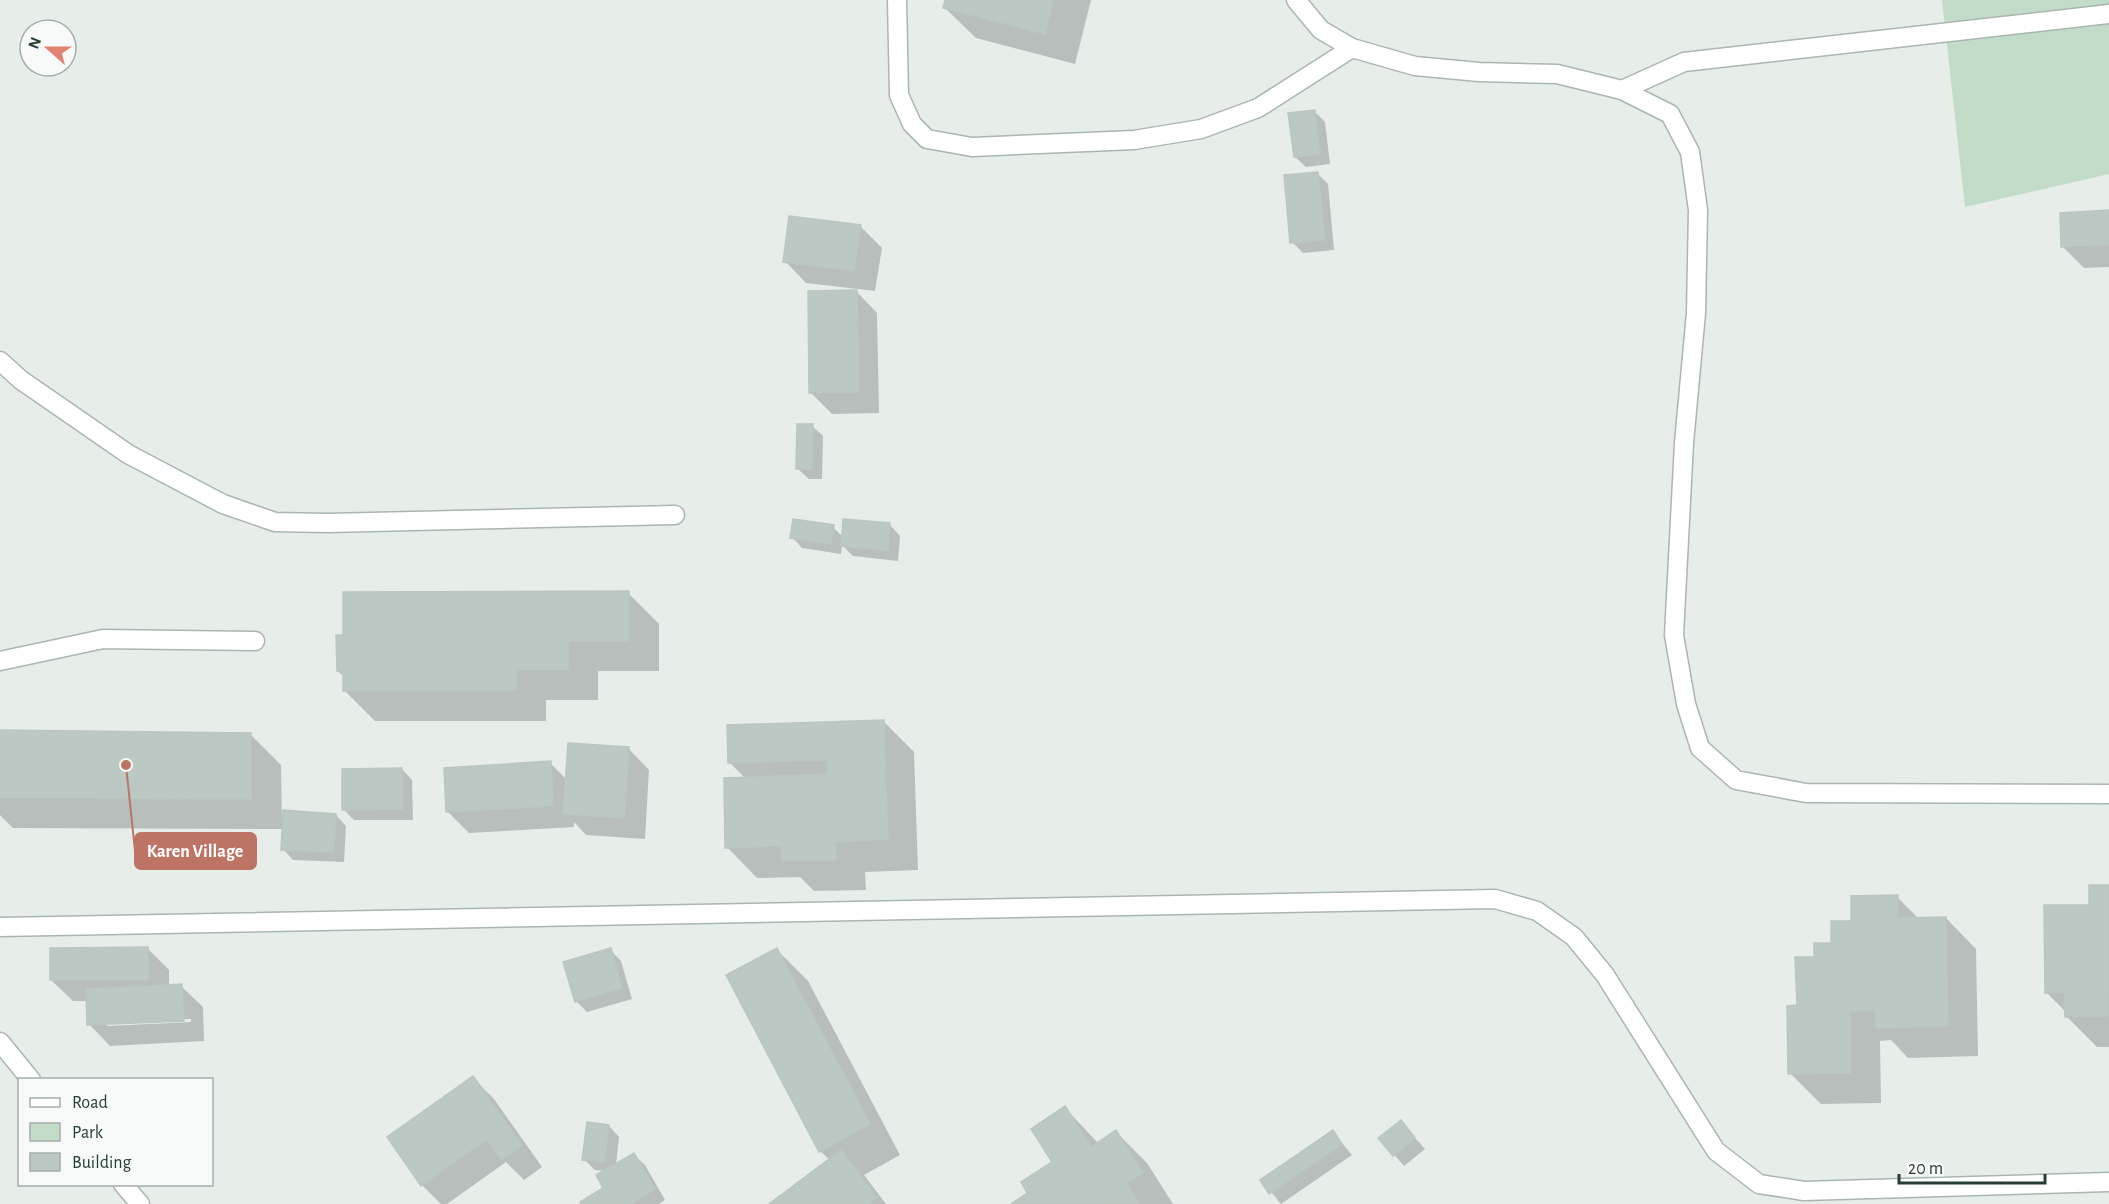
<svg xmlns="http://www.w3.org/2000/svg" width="2109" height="1204" font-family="'Alegreya Sans',sans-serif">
<rect width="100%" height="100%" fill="#e7eeea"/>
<path fill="#c3dcc7" d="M 1942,0 L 2109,0 L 2109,174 L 1965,207 Z"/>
<g fill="#0003" fill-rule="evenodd">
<path d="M 947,0 L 1091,0 L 1075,64 L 976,38 L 945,8 Z"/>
<path d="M 1314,111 L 1325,122 L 1330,164 L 1306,167 L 1295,157 Z"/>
<path d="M 1317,173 L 1328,184 L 1334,250 L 1303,253 L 1292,242 Z"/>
<path d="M 2109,211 L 2109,267 L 2084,268 L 2062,246 Z"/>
<path d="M 860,226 L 882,248 L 875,291 L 806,283 L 785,261 Z"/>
<path d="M 856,291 L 877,313 L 879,413 L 832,414 L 811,393 Z"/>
<path d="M 812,426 L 823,436 L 822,479 L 809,479 L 798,469 Z"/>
<path d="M 890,525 L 900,536 L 898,561 L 853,556 L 842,545 L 841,554 L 802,548 L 792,537 L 833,527 L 843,537 Z"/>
<path d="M 628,593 L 659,624 L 659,671 L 598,671 L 598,700 L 546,700 L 546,721 L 375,721 L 344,690 L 344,677 L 338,671 Z"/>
<path d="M 883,721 L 914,752 L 918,870 L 865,872 L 866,890 L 814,891 L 800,877 L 757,878 L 727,847 L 746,779 L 730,763 Z"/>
<path d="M 0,731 L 250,734 L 281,765 L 282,825 L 336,815 L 346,826 L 344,862 L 293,860 L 283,849 L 284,829 L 13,828 L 0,815 Z"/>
<path d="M 628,748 L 649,770 L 645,839 L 586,835 L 574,822 L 574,827 L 469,833 L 448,812 L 550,763 L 567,780 Z"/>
<path d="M 402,769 L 412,780 L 413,820 L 354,820 L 344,810 Z"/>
<path d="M 2109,886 L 2109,1047 L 2097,1047 L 2066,1016 L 2066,1012 L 2046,992 L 2090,906 L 2090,887 Z"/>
<path d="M 1897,897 L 1919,919 L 1946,918 L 1976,949 L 1978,1056 L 1908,1058 L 1891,1040 L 1880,1041 L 1881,1103 L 1821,1104 L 1790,1073 L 1798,1006 L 1816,959 L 1833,944 L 1852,922 Z"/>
<path d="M 147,948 L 169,970 L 169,986 L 181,986 L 203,1007 L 204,1041 L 110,1046 L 89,1024 L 88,1001 L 73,1001 L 51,980 ZM 191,1019 L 191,1022 L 107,1026 L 107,1023 Z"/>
<path d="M 610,950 L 621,961 L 632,999 L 587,1012 L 576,1001 Z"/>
<path d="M 777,950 L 808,981 L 900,1155 L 864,1175 L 886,1204 L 771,1204 L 830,1160 L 820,1151 Z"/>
<path d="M 473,1078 L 494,1099 L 542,1167 L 524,1180 L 506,1162 L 447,1204 L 441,1204 L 422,1185 L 389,1137 Z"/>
<path d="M 1065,1108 L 1099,1144 L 1116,1132 L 1147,1163 L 1173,1204 L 1014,1204 L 1029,1194 L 1054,1163 Z"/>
<path d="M 1401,1122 L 1425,1149 L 1404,1166 L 1380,1138 Z"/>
<path d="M 609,1126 L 619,1137 L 616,1165 L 634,1155 L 645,1165 L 665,1200 L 659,1204 L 583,1204 L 605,1188 L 606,1171 L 595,1170 L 584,1159 Z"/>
<path d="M 1333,1132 L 1352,1155 L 1281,1204 L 1262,1181 Z"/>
</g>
<g fill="#bcc8c3" stroke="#bac7c0" stroke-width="1.5">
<path d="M 945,0 L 1053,0 L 1045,34 L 943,8 Z"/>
<path d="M 1315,110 L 1320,154 L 1294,157 L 1288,113 Z"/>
<path d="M 1318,172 L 1325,240 L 1290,243 L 1284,175 Z"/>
<path d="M 2109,210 L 2109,245 L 2061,247 L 2060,213 Z"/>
<path d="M 789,216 L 861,225 L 854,271 L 783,262 Z"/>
<path d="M 857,290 L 859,392 L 809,393 L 808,291 Z"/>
<path d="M 797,424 L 813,424 L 812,469 L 796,469 Z"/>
<path d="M 793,519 L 834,525 L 831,544 L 790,538 Z"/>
<path d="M 843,519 L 890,523 L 888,551 L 841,546 Z"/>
<path d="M 629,591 L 629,641 L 568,641 L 568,670 L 516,670 L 516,690 L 343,691 L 343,672 L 337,671 L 336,635 L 343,635 L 343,592 Z"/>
<path d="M 884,720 L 888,839 L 835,842 L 836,860 L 782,861 L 782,846 L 725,848 L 724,778 L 827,774 L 826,760 L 728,763 L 727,725 Z"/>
<path d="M 0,730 L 251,733 L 251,799 L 0,798 Z"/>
<path d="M 568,743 L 629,747 L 624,818 L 563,814 Z"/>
<path d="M 551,761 L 553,806 L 446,812 L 444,768 Z"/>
<path d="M 402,768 L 403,809 L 342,810 L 342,769 Z"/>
<path d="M 283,810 L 336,814 L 334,852 L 281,850 Z"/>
<path d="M 2089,885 L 2109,885 L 2108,1016 L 2065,1017 L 2064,992 L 2045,993 L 2044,905 L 2089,905 Z"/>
<path d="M 1898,895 L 1897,918 L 1946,917 L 1948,1026 L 1876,1028 L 1875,1010 L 1850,1011 L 1851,1073 L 1788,1074 L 1787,1006 L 1797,1005 L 1795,957 L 1814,957 L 1814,943 L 1831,943 L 1831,921 L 1851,921 L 1851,896 Z"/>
<path d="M 148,947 L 148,980 L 50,980 L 50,948 Z"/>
<path d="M 611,948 L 622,988 L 575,1002 L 563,962 Z"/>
<path d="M 777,948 L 870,1124 L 819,1152 L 726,975 Z"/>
<path d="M 182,984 L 184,1021 L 87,1025 L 86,989 Z"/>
<path d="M 473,1076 L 522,1145 L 501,1160 L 487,1139 L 421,1186 L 387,1137 Z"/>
<path d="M 1065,1106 L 1091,1147 L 1116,1130 L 1143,1173 L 1126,1183 L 1139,1203 L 1011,1204 L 1027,1193 L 1021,1182 L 1052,1162 L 1031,1129 Z"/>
<path d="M 1401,1120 L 1415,1138 L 1393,1156 L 1378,1138 Z"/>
<path d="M 587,1122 L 609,1125 L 605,1162 L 582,1160 Z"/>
<path d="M 1333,1130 L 1342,1144 L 1269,1194 L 1260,1180 Z"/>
<path d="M 841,1150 L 877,1197 L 869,1204 L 769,1204 Z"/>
<path d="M 634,1153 L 655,1189 L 631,1204 L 581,1204 L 580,1202 L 603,1188 L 596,1175 Z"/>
</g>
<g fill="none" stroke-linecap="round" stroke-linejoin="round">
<g stroke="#aab6b0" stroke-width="21">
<g id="service">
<path d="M 1622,90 L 1684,62 L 2109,14"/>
<path d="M 0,661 L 103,639 L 255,641"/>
</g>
</g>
<g stroke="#aab6b0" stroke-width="21">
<g id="minor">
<path d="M 897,0 L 899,95 L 912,124 L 927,139 L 972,147 L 1134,140 L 1201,129 L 1258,108 L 1352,48"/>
<path d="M 1296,0 L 1321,30 L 1352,48 L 1415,66 L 1479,72 L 1557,74 L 1622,90 L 1670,114 L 1690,152 L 1698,210 L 1696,313 L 1684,443 L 1674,635 L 1686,704 L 1700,748 L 1736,780 L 1806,793 L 2109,794"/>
<path d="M 0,361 L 21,380 L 128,454 L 223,504 L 275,522 L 327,523 L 675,515"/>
<path d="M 0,927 L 1495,899 L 1537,911 L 1574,937 L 1605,975 L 1716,1151 L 1759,1184 L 1804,1191 L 2109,1182"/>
<path d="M 0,1042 L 31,1080"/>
<path d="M 123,1184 L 140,1204"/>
</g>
</g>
<use href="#service" stroke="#fff" stroke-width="18"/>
<use href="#minor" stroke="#fff" stroke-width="18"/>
</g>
<path fill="none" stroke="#bd7465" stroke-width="2" d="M126 765L135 851"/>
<circle fill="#bd7465" stroke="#f7faf8" stroke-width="2" cx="126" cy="765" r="6"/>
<rect fill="#bd7465" stroke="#bd7465" stroke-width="2" x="135" y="833" width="121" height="36" rx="6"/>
<g font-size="18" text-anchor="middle" font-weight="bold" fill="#fff">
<text x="195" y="857">Karen Village</text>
</g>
<rect x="18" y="1078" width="195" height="108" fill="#f7faf8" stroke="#a4afaa" stroke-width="1.5"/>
<rect x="30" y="1098" width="30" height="9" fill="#ffffff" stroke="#a4afaa" stroke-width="1.5"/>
<text x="72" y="1108" font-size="18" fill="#273e36">Road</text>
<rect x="30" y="1123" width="30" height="18" fill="#c3dcc7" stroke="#a4afaa" stroke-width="1.5"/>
<text x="72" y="1138" font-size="18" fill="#273e36">Park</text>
<rect x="30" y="1153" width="30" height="18" fill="#bcc8c3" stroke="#a4afaa" stroke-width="1.5"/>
<text x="72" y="1168" font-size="18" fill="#273e36">Building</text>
<g transform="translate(48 48) rotate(291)"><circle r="28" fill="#f7faf8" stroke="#a4afaa" stroke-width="1.5"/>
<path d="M0-4.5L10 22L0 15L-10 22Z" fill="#e28271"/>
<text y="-9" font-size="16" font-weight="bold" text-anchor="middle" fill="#273e36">N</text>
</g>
<path d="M1899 1174v9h146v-9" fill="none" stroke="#273e36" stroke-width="3"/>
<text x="1908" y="1174" font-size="18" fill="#273e36" stroke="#f7faf8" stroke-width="4.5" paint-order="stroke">20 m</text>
</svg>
